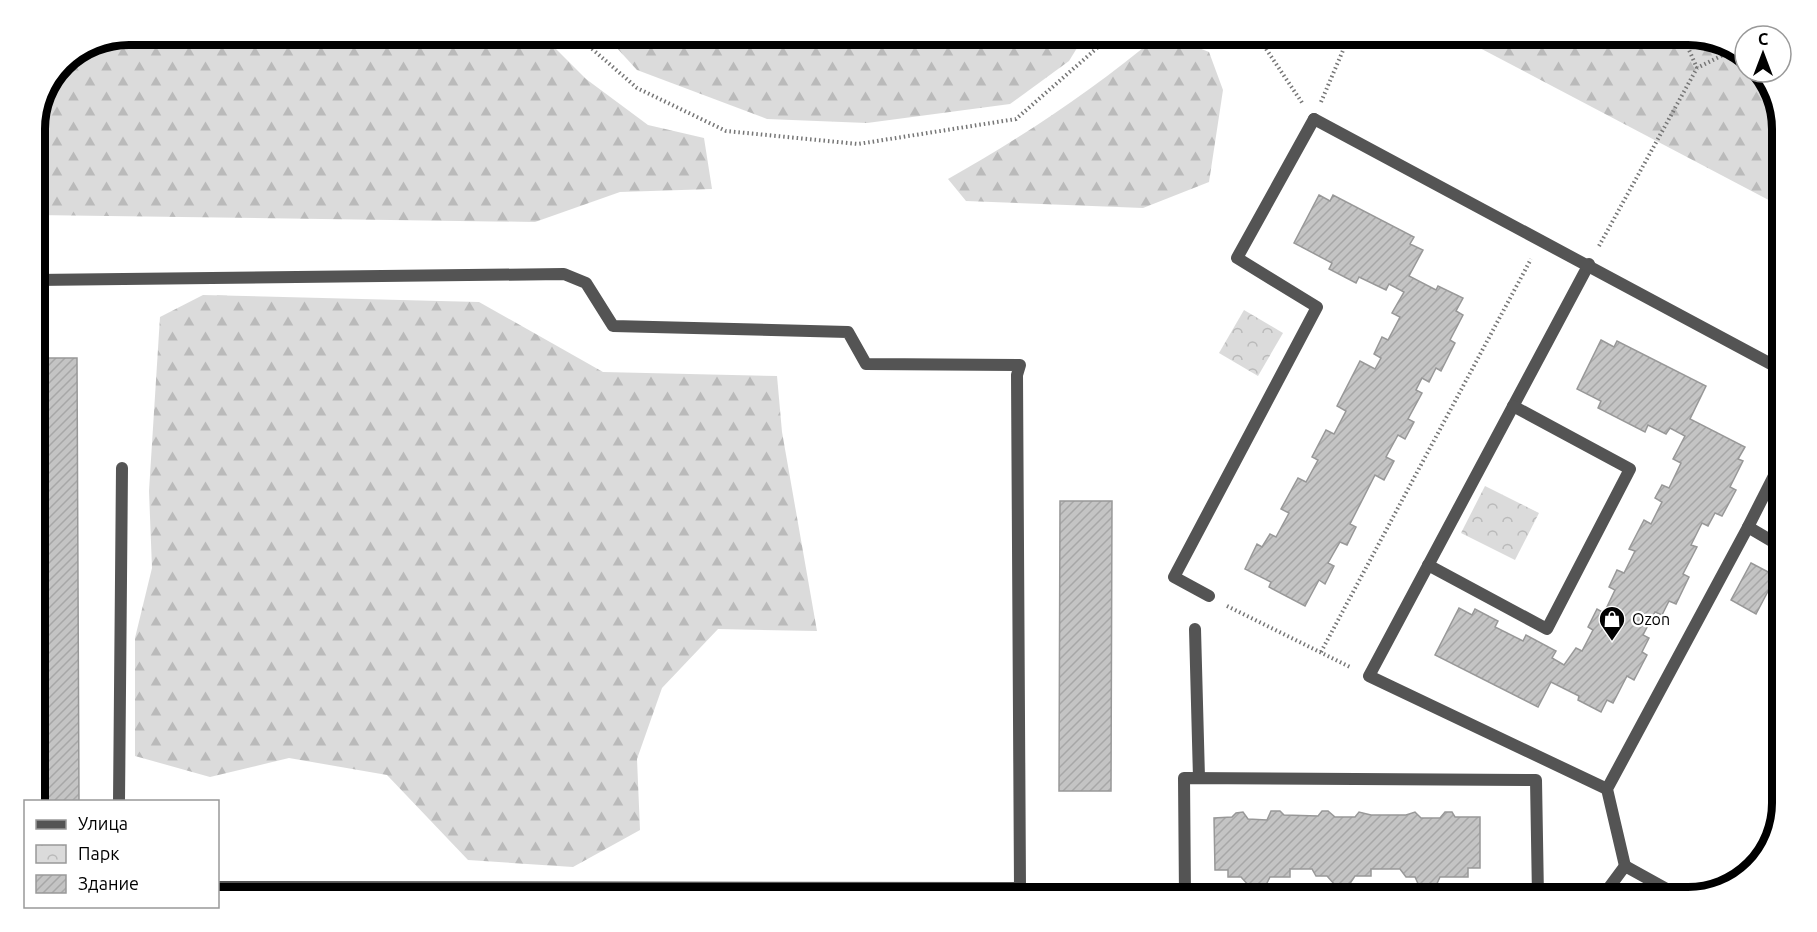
<svg xmlns="http://www.w3.org/2000/svg" width="1817" height="932" font-family="Ubuntu,sans-serif">
<defs>
<pattern id="forest-firs" width="22" height="20" patternUnits="userSpaceOnUse" patternTransform="scale(1.5)"><rect width="22" height="20" fill="#dbdbdb"/><path d="M5 1l3.5 6h-7zM16 11l3.5 6h-7z" fill="#bababa"/></pattern>
<pattern id="park-crowns" width="20" height="18" patternUnits="userSpaceOnUse" patternTransform="scale(1.5)"><rect width="20" height="18" fill="#dbdbdb"/><path d="M2 6a3 3 0 1 1 6 0M12 15a3 3 0 1 1 6 0" fill="none" stroke="#bababa"/></pattern>
<pattern id="building-hatch" width="6" height="6" patternUnits="userSpaceOnUse" patternTransform="scale(1.5)"><rect width="6" height="6" fill="#c4c4c4"/><path d="M-1 1l2-2M0 6l6-6M5 7l2-2" fill="none" stroke="#a7a7a7"/></pattern>
</defs>
<rect width="100%" height="100%" fill="#fff"/>
<g fill="url(#forest-firs)">
<path d="M 129,35 L 542,35 L 586,79 L 648,125 L 704,138 L 712,189 L 620,192 L 535,222 L 35,215 L 35,123 L 62,62 Z"/>
<path d="M 605,35 L 1085,35 L 1069,61 L 1010,104 L 867,123 L 767,119 L 637,70 Z"/>
<path d="M 1159,35 L 1166,35 L 1209,52 L 1223,90 L 1209,182 L 1143,208 L 966,201 L 948,179 C 1023,137 1093,90 1159,35 Z"/>
<path d="M 1688,35 L 1729,44 L 1745,58 L 1745,72 L 1761,72 L 1767,77 L 1782,123 L 1782,207 L 1455,35 Z"/>
<path d="M 203,295 L 479,302 L 603,372 L 777,376 L 782,432 L 817,631 L 718,629 L 662,688 L 637,759 L 640,830 L 573,867 L 468,860 L 387,775 L 289,758 L 210,777 L 135,756 L 135,638 L 152,568 L 149,491 L 160,317 Z"/>
</g>
<g fill="url(#park-crowns)">
<path d="M 1244,310 L 1283,333 L 1258,376 L 1219,353 Z"/>
<path d="M 1485,486 L 1539,513 L 1515,560 L 1461,533 Z"/>
<path d="M 1782,652 L 1782,682 L 1769,675 Z"/>
</g>
<g fill="url(#building-hatch)" stroke="#989898" stroke-width="1.5">
<path d="M 1319,195 L 1330,201 L 1333,195 L 1414,237 L 1410,244 L 1423,250 L 1409,276 L 1436,290 L 1438,286 L 1463,298 L 1456,311 L 1463,315 L 1450,340 L 1455,343 L 1441,371 L 1436,368 L 1429,382 L 1422,378 L 1416,390 L 1422,393 L 1408,419 L 1414,422 L 1405,439 L 1398,435 L 1386,457 L 1394,461 L 1384,480 L 1375,475 L 1350,524 L 1356,527 L 1347,545 L 1340,542 L 1328,563 L 1334,566 L 1325,584 L 1319,580 L 1305,606 L 1269,587 L 1271,582 L 1245,569 L 1257,544 L 1262,547 L 1270,534 L 1276,537 L 1289,513 L 1281,509 L 1298,478 L 1306,482 L 1318,460 L 1312,457 L 1326,430 L 1334,434 L 1346,411 L 1337,406 L 1360,361 L 1375,369 L 1381,358 L 1374,354 L 1382,337 L 1388,340 L 1400,317 L 1392,313 L 1404,292 L 1389,284 L 1386,290 L 1359,277 L 1356,283 L 1329,269 L 1332,263 L 1294,243 Z"/>
<path d="M 1601,340 L 1614,347 L 1617,341 L 1706,386 L 1690,419 L 1745,447 L 1738,459 L 1743,461 L 1730,487 L 1736,490 L 1722,516 L 1715,513 L 1708,526 L 1702,523 L 1691,545 L 1697,547 L 1683,574 L 1689,577 L 1676,604 L 1669,601 L 1662,615 L 1655,612 L 1643,635 L 1649,638 L 1642,652 L 1647,655 L 1634,680 L 1627,676 L 1613,703 L 1607,700 L 1601,712 L 1578,700 L 1579,696 L 1551,682 L 1538,707 L 1435,655 L 1459,608 L 1472,615 L 1475,609 L 1498,621 L 1495,627 L 1523,641 L 1526,635 L 1556,651 L 1552,658 L 1564,665 L 1576,648 L 1582,651 L 1593,630 L 1588,627 L 1597,609 L 1604,613 L 1615,590 L 1609,587 L 1617,570 L 1624,573 L 1635,551 L 1629,549 L 1644,520 L 1651,524 L 1662,502 L 1655,498 L 1662,485 L 1669,488 L 1681,463 L 1673,459 L 1685,436 L 1670,428 L 1666,434 L 1648,425 L 1645,432 L 1598,408 L 1601,401 L 1577,389 Z"/>
<path d="M 35,358 L 77,358 L 79,802 L 35,802 Z"/>
<path d="M 1060,501 L 1112,501 L 1111,791 L 1059,791 Z"/>
<path d="M 1751,563 L 1776,576 L 1756,614 L 1731,600 Z"/>
<path d="M 1271,811 L 1280,811 L 1284,815 L 1318,816 L 1322,811 L 1328,811 L 1335,817 L 1355,817 L 1359,812 L 1371,815 L 1406,815 L 1415,812 L 1421,818 L 1440,818 L 1445,812 L 1452,812 L 1455,817 L 1480,817 L 1480,868 L 1468,868 L 1468,877 L 1440,877 L 1435,888 L 1420,888 L 1415,877 L 1406,877 L 1400,869 L 1371,869 L 1371,876 L 1355,876 L 1349,885 L 1335,885 L 1327,876 L 1316,876 L 1312,869 L 1290,869 L 1290,877 L 1270,877 L 1265,887 L 1250,887 L 1241,877 L 1228,877 L 1228,870 L 1215,870 L 1214,818 L 1232,817 L 1236,813 L 1243,812 L 1248,819 L 1267,820 Z"/>
</g>
<g fill="none" stroke-linecap="round" stroke-linejoin="round">
<g stroke="#767676" stroke-width="4" stroke-dasharray="1.5 3" stroke-linecap="butt">
<path d="M 575,34 L 637,88 L 726,131 L 858,144 L 1016,119 L 1113,34"/>
<path d="M 1256,34 L 1303,104"/>
<path d="M 1682,34 L 1697,68"/>
<path d="M 1321,102 L 1350,34"/>
<path d="M 1782,215 L 1779,222 L 1782,224"/>
<path d="M 1599,246 L 1697,68 L 1735,49"/>
<path d="M 1227,606 L 1352,668"/>
<path d="M 1321,652 L 1531,259"/>
</g>
<g stroke="#545454" stroke-width="12">
<path d="M 1589,264 L 1369,676 L 1607,789"/>
<path d="M 35,280 L 564,274 L 586,283 L 613,326 L 848,332 L 866,364 L 1020,365 L 1017,375 L 1020,888 L 218,887"/>
<path d="M 1782,460 L 1748,527 L 1782,547"/>
<path d="M 1428,565 L 1547,629 L 1630,469 L 1513,406"/>
<path d="M 1209,596 L 1174,577 L 1317,307 L 1237,258 L 1314,119"/>
<path d="M 1195,629 L 1199,778"/>
<path d="M 119,802 L 122,468"/>
<path d="M 1625,866 L 1607,789 L 1748,527"/>
<path d="M 1185,897 L 1184,778 L 1536,780 L 1538,897"/>
<path d="M 1602,897 L 1625,866 L 1681,897"/>
</g>
<path stroke="#545454" stroke-width="12" d="M 1314,119 L 1782,370"/>
</g>
<defs>
<g id="shop-pin" transform="scale(1.35)"><path d="M0 17L-7.5 6A9.5 9.5 0 1 1 7.5 6Z" fill="#000" stroke="#fff"/><path d="M-5-2.5h2.3a2.7 3.5 0 0 1 5.4 0H5L5.5 6h-11ZM-1.5-2.5h3a1.5 2.3 0 0 0-3 0Z" fill="#fff"/></g>
</defs>
<g fill-rule="evenodd">
<use href="#shop-pin" x="1612" y="619"/>
</g>
<g text-anchor="middle" stroke-width="4.5" stroke-linejoin="round" paint-order="stroke">
<g font-size="16" fill="#000" stroke="#fff" text-anchor="start">
<text x="1632" y="625">Ozon</text>
</g>
</g>
<path d="M0 0H1817V932H0ZM129 45H1688A84 84 0 0 1 1772 129V803A84 84 0 0 1 1688 887H129A84 84 0 0 1 45 803V129A84 84 0 0 1 129 45Z" fill="#fff" fill-rule="evenodd"/>
<path fill="none" stroke="#000" stroke-width="8" d="M129 45H1688A84 84 0 0 1 1772 129V803A84 84 0 0 1 1688 887H129A84 84 0 0 1 45 803V129A84 84 0 0 1 129 45Z"/>
<rect x="24" y="800" width="195" height="108" fill="#ffffff" stroke="#999999" stroke-width="1.5"/>
<rect x="36" y="820" width="30" height="9" fill="#545454" stroke="#999999" stroke-width="1.5"/>
<text x="78" y="830" font-size="18" fill="#000000">Улица</text>
<rect x="36" y="845" width="30" height="18" fill="url(#park-crowns)" stroke="#999999" stroke-width="1.5"/>
<text x="78" y="860" font-size="18" fill="#000000">Парк</text>
<rect x="36" y="875" width="30" height="18" fill="url(#building-hatch)" stroke="#999999" stroke-width="1.5"/>
<text x="78" y="890" font-size="18" fill="#000000">Здание</text>
<g transform="translate(1763 54)"><circle r="28" fill="#ffffff" stroke="#999999" stroke-width="1.5"/>
<path d="M0-4.5L10 22L0 15L-10 22Z" fill="#000000"/>
<text y="-9" font-size="16" font-weight="bold" text-anchor="middle" fill="#000000">С</text>
</g>
</svg>
